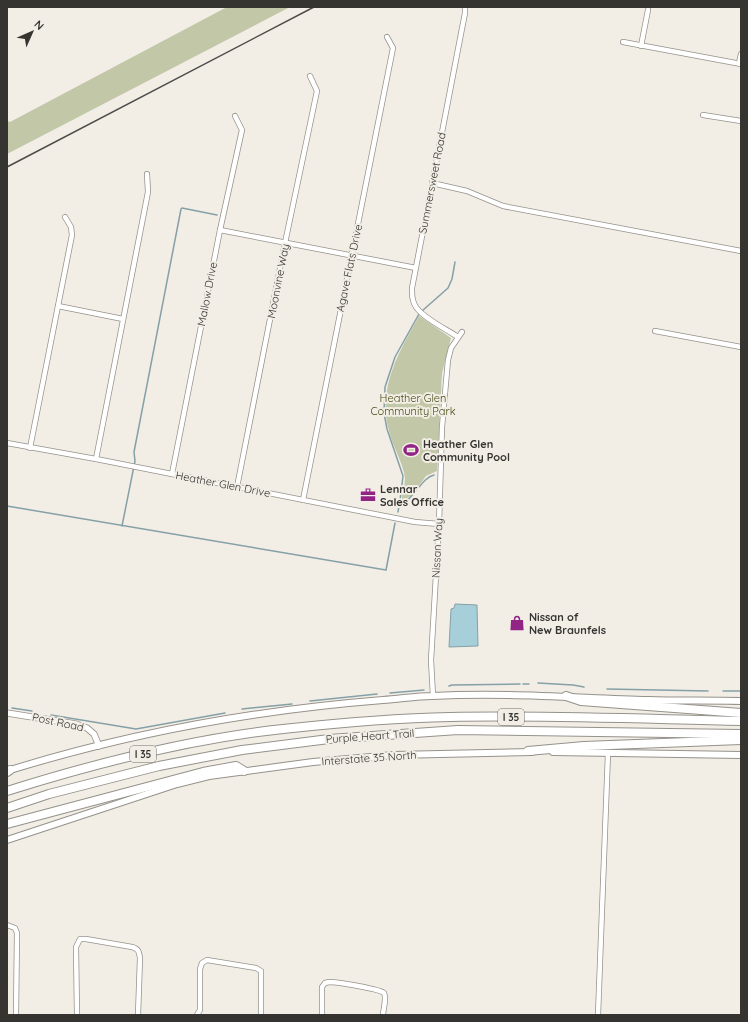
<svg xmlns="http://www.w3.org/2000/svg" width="748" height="1022" font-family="Quicksand,sans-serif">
<rect width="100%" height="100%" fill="#f2eee6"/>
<g fill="#c2c7a7">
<path d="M 227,7 L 290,7 L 7,154 L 7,121 L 10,122 Z"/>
<path d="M 419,316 L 451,338 L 442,373 L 437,471 L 426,476 L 412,495 L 401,502 C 402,494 405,486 405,478 C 404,465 392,445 389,431 C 377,388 399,352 419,316 Z"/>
</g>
<path fill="#a7cfda" stroke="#85a0a7" d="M 455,604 L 477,605 L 478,646 L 449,647 L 451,609 L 454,608 Z"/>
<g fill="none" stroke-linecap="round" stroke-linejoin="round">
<g stroke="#85a0a7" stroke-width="1.5">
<path d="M 422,311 L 448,288 L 452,279 L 455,262"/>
<path d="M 399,505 C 415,499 421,478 434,475"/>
<path d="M 7,506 L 386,570 L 395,523"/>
<path d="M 398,512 L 401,493 L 403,476 L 387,429 L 384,413 L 385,387 L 395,357 L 419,314"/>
<path d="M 122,526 L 135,461 L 134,452 L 181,209 L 182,208 L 217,215"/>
<path d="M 538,683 L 573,685 L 584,687"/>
<path d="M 523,684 L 529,684"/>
<path d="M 449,686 L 452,685 L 520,684"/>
<path d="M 607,689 L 708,691"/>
<path d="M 723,691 L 741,691"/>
<path d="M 390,693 L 424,690"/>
<path d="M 310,701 L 377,694"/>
<path d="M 12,708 L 32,711"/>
<path d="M 242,709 L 292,704"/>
<path d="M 51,715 L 136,729 L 225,713"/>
</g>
<g stroke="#95928b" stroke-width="6">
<g id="minor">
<path d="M 623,42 L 741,64"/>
<path d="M 641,46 L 648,10"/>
<path d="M 739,63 L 741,54"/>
<path d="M 703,115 L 741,121"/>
<path d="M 432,183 L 467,191 L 503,206 L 741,251"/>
<path d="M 220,230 L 416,268"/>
<path d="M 58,306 L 123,319"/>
<path d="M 655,331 L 741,347"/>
<path d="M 458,337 C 446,329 423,318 416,307 C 412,301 412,295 412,288 L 465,13 L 465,7"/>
<path d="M 7,443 L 96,459 L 415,522 L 439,524"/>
<path d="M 30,448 L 72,235 L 71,227 L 65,217"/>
<path d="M 96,459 L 148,192 L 147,174"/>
<path d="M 172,474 L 220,230 L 242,130 L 235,116"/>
<path d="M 237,487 L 285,243 L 317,91 L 310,76"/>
<path d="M 303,500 L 393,48 L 387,37"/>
<path d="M 433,696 L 431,660 L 439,524 L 442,427 L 448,360 L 451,348 L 462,332"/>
<path d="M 7,925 L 15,928 L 17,933 L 16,1015"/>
<path d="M 77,1015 L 76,947 L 80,939 L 86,939 L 132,947 C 139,949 139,952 140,958 L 138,1015"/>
<path d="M 197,1015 L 200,1010 L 200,969 L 202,963 L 207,960 L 256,968 L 261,971 L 261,1015"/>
<path d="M 322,1015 L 322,987 L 325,983 L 329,982 C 337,982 380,989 384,993 C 387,998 383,1010 383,1015"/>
<path d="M 598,1015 L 608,753"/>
</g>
</g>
<g stroke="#95928b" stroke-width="7">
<path id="tertiary" d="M 7,713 L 76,724 L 87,728 L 94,734 L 99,746"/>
</g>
<g stroke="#95928b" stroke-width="8">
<g id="secondary">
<path d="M 553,752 L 741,755"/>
<path d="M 7,771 C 129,733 256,710 383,700 C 400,699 416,696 432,696 C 504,692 576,698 648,700 C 679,701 710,700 741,701"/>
<path d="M 7,840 L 177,784 L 209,776 L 313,762 L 394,755 L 532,752"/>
</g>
</g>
<g stroke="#95928b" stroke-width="10">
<g id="motorway">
<path d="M 566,696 L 581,701 L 741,713"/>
<path d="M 528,751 L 584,746 L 741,740"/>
<path d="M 7,772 L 10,770"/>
<path d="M 7,791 C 96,763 189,739 283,729 C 338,723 395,718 450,717 C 547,715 644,719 741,721"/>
<path d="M 7,808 L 49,794 L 159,766 L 242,750 L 329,739 L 458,730 L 741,734"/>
<path d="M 7,824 L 203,772 L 236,766 L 244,771"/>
</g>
</g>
<use href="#minor" stroke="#fff" stroke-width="4.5"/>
<use href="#tertiary" stroke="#fff" stroke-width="5.5"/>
<use href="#secondary" stroke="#fff" stroke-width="6"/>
<use href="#motorway" stroke="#fff" stroke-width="8"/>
<path stroke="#4d4c48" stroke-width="1.5" d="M 7,167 L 314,7"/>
</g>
<defs>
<g id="stadium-bare" transform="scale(1.2)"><path d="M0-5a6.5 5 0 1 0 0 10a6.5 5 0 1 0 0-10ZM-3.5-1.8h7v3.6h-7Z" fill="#922486" stroke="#f2eee6" stroke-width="2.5" paint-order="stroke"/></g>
<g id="office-bare" transform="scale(1.2)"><path d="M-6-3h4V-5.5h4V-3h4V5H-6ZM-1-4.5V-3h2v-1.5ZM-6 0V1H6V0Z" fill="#922486" stroke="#f2eee6" stroke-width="2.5" paint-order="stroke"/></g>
<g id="shop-bare" transform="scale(1.2)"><path d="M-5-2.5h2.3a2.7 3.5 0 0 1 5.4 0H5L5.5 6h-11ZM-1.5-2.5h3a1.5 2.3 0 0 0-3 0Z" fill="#922486" stroke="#f2eee6" stroke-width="2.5" paint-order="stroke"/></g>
</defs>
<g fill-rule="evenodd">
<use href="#stadium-bare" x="411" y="450"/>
<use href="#office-bare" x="368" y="495"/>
<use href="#shop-bare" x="517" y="623"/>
</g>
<g text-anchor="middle" stroke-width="4" stroke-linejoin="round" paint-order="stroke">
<g fill="#f2eee6" stroke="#6e6c67" stroke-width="1">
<rect x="498" y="709" width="26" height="16" rx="3"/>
<rect x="130" y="746" width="26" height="16" rx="3"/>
</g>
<g font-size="10" font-weight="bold" fill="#353431">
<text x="511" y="721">I 35</text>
<text x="143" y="758">I 35</text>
</g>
<g font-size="11" fill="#353431" stroke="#f2eee6">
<text transform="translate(432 183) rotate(-79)" y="4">Summersweet Road</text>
<text transform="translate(349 268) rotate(-78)" y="4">Agave Flats Drive</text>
<text transform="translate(278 281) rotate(-79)" y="4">Moonvine Way</text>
<text transform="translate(207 294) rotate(-79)" y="4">Mallow Drive</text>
<text transform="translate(223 484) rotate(11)" y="4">Heather Glen Drive</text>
<text transform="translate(437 548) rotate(-87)" y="4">Nissan Way</text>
<text transform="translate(58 722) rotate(12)" y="4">Post Road</text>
<text transform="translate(370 736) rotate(-4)" y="4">Purple Heart Trail</text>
<text transform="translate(369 758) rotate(-4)" y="4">Interstate 35 North</text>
</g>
<g font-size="11" fill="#464b15" stroke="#f2eee6">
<text x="413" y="402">Heather Glen<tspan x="413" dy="13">Community Park</tspan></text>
</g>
<g font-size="11" font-weight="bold" fill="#353431" stroke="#f2eee6" text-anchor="start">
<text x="423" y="448">Heather Glen<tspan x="423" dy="13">Community Pool</tspan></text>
<text x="380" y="493">Lennar<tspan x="380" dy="13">Sales Office</tspan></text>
<text x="529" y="621">Nissan of<tspan x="529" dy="13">New Braunfels</tspan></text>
</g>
</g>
<rect width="748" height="1022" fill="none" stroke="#353431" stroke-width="16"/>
<g transform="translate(32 32) rotate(45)" stroke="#f2eee6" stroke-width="3" paint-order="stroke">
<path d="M0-3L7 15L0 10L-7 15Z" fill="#353431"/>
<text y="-6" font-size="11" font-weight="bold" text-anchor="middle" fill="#353431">N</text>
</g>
</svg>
